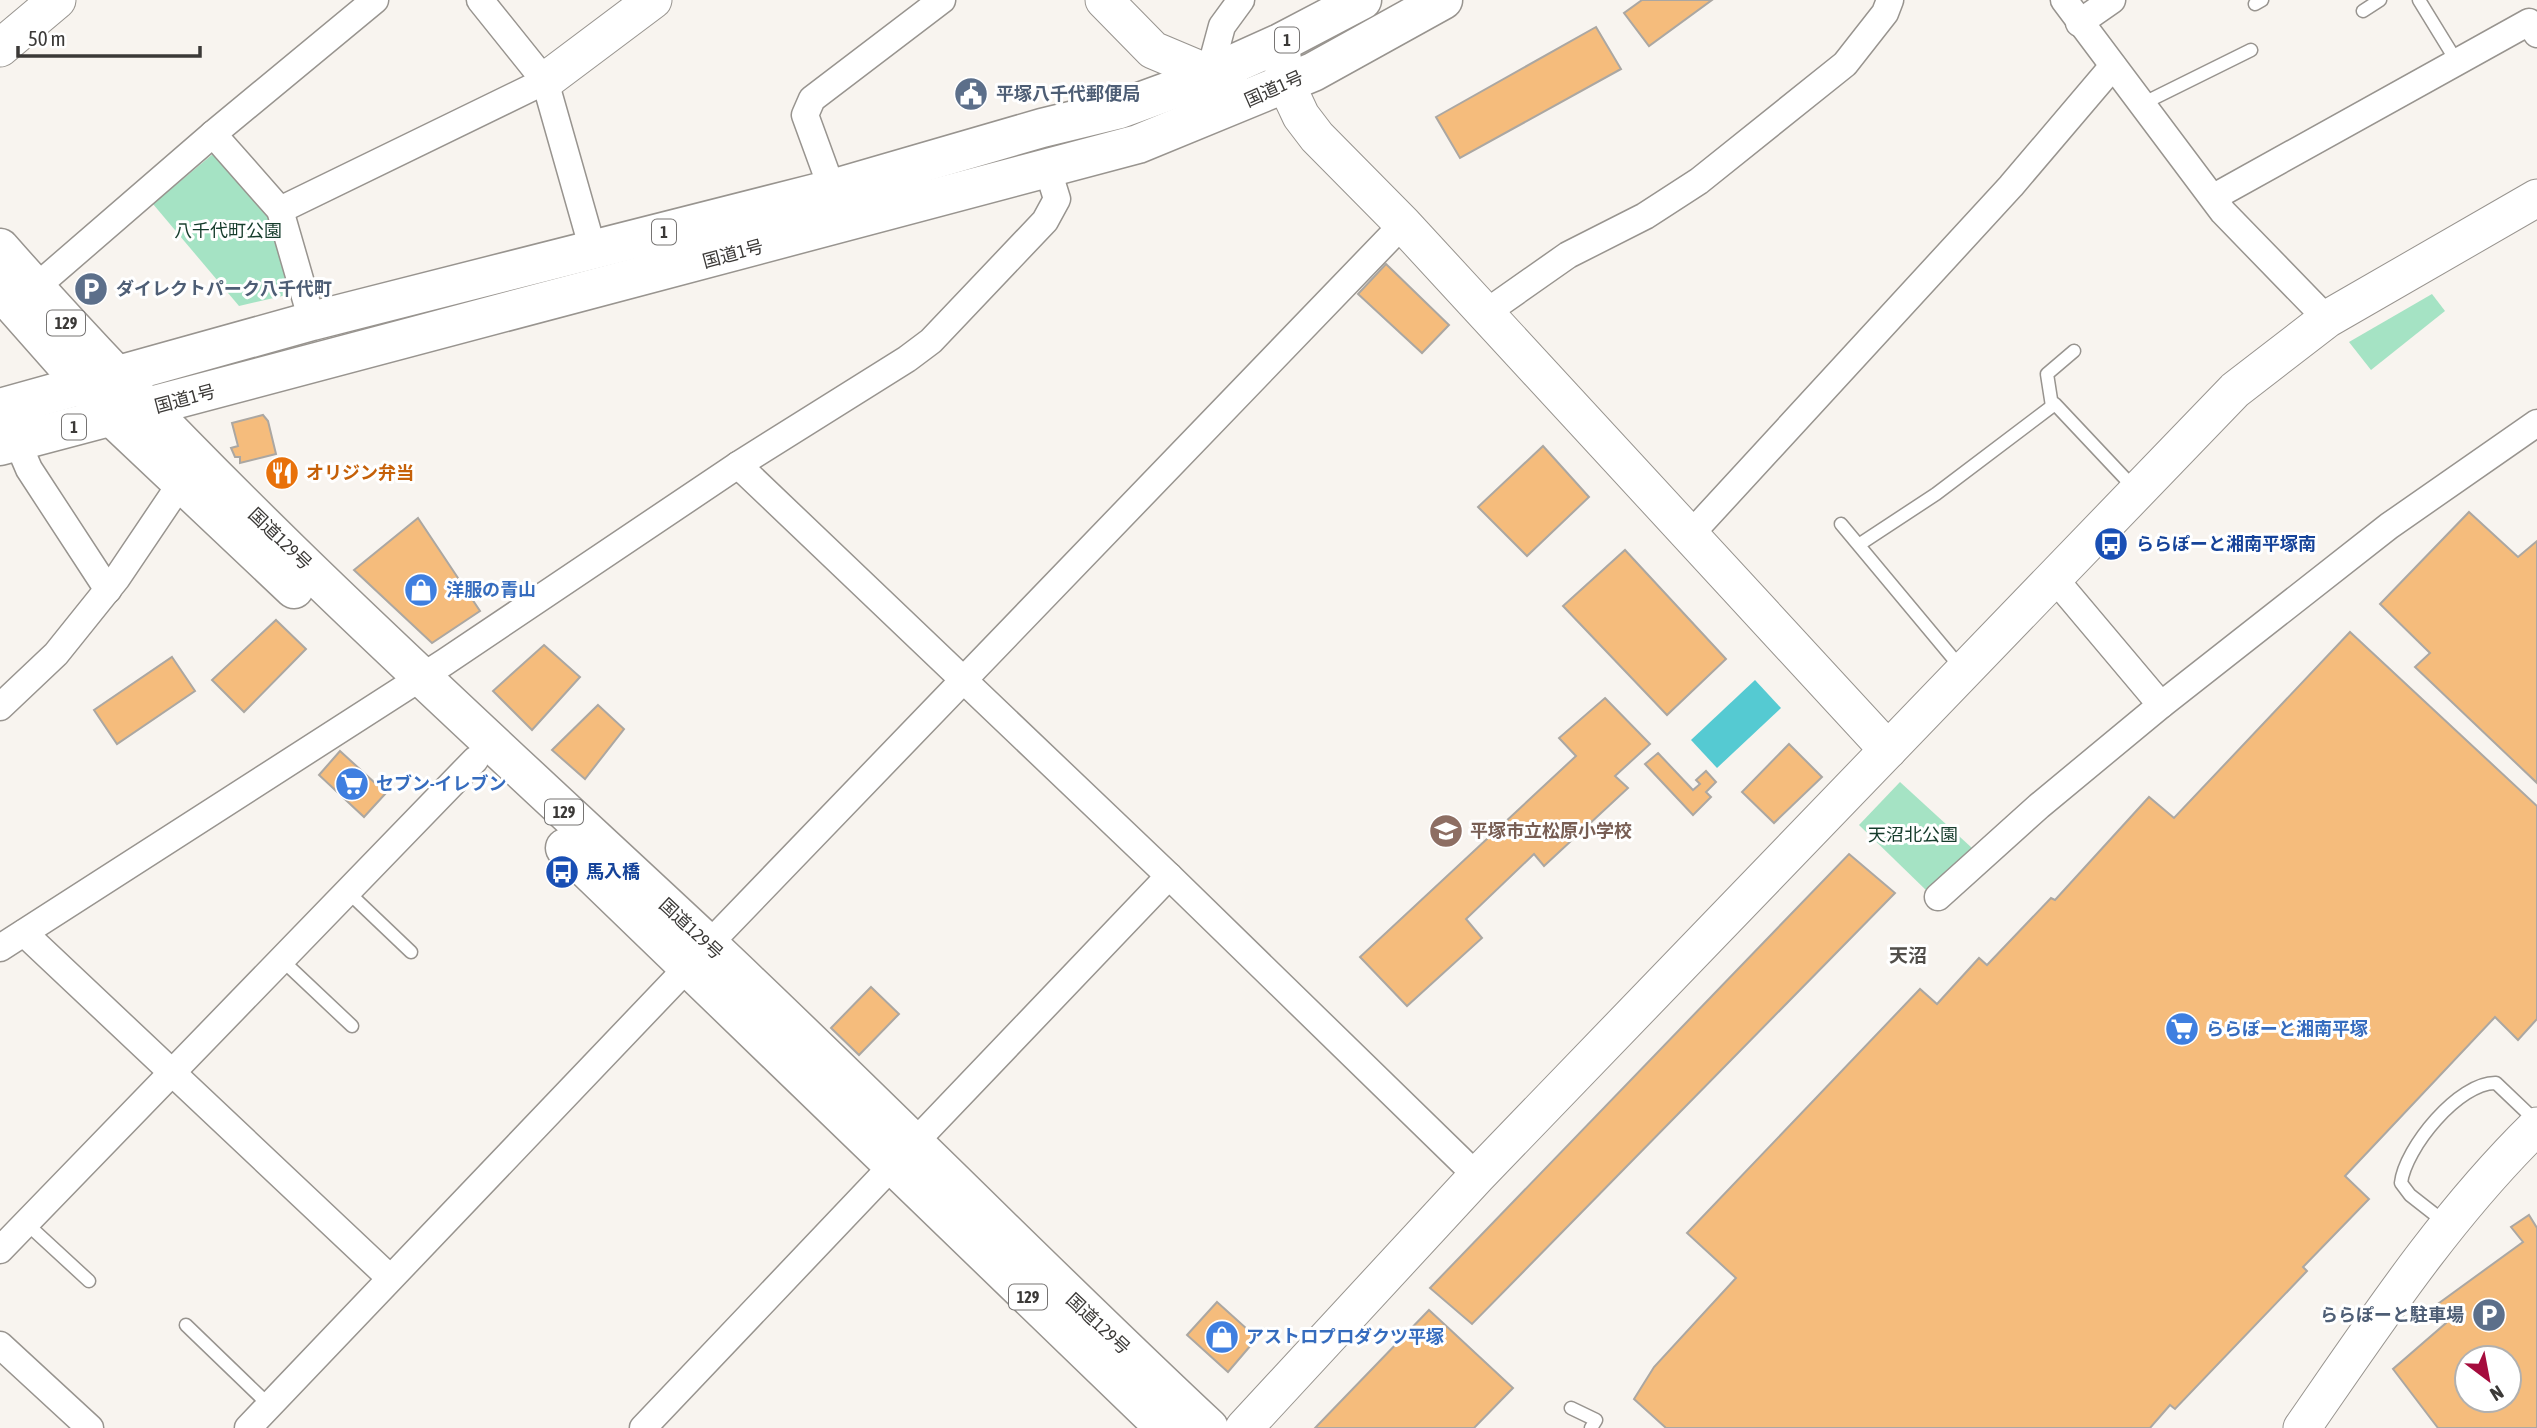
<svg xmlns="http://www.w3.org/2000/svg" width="2537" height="1428" font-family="'Asap Condensed','Noto Sans JP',sans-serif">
<rect width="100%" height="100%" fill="#f8f4ef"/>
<g fill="#a5e3c4">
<path d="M 214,153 L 269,216 L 291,294 L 239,306 L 153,204 Z"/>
<path d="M 2432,294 L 2445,311 L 2371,370 L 2349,342 Z"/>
<path d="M 1900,782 L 1972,848 L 1929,893 L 1859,825 Z"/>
</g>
<path fill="#55cad2" d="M 1755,680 L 1781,708 L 1717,768 L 1691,740 Z"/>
<g fill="#f5bc7c" stroke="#aba7a2" stroke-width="2" fill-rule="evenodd">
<path d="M 1642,0 L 1712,0 L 1649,46 L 1624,13 Z"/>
<path d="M 1596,27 L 1621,69 L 1460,158 L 1436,117 Z"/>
<path d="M 1386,264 L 1449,325 L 1422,353 L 1358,294 Z"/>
<path d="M 263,415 L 268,421 L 276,454 L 240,463 L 240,457 L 235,457 L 231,448 L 238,446 L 232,423 Z"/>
<path d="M 1543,446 L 1589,497 L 1527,556 L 1478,507 Z"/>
<path d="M 2469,512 L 2518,557 L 2537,541 L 2537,783 L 2415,667 L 2430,653 L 2380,604 Z"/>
<path d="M 418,518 L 480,611 L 432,643 L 354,570 Z"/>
<path d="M 1625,550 L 1726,659 L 1667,715 L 1563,606 Z"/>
<path d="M 276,620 L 306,649 L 244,712 L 212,680 Z"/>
<path d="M 2350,632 L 2537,806 L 2537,1019 L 2518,1040 L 2495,1017 L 2345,1176 L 2369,1199 L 2303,1267 L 2307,1271 L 2175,1409 L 2170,1405 L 2150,1428 L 1666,1428 L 1634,1399 L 1654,1367 L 1736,1278 L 1687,1233 L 1920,989 L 1937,1004 L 1979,958 L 1987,965 L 2051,898 L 2055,900 L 2149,797 L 2174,818 Z"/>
<path d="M 544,645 L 580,677 L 532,730 L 493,691 Z"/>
<path d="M 172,657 L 195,691 L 117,744 L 94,710 Z"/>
<path d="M 1605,698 L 1650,744 L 1615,776 L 1628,788 L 1544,866 L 1534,854 L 1466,919 L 1482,938 L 1407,1006 L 1360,957 L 1576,756 L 1559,738 Z"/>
<path d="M 598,705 L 624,729 L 585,779 L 552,750 Z"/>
<path d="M 1789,744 L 1822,777 L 1774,823 L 1742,792 Z"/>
<path d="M 340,751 L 386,793 L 364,817 L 319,775 Z"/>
<path d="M 1658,753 L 1693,790 L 1700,784 L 1696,780 L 1706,771 L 1716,782 L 1706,792 L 1711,797 L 1693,815 L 1645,764 Z"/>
<path d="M 1849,854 L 1895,893 L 1472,1324 L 1430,1288 Z"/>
<path d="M 871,987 L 899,1014 L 859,1055 L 831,1028 Z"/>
<path d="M 2529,1215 L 2537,1228 L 2537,1428 L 2438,1428 L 2393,1369 L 2446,1323 L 2435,1306 L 2523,1242 L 2511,1227 ZM 2467,1358 L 2509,1358 L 2509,1400 L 2467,1400 Z"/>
<path d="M 1217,1302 L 1257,1338 L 1228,1372 L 1187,1335 Z"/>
<path d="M 1429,1310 L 1513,1388 L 1474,1428 L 1315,1428 Z"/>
</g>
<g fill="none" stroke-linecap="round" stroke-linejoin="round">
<g stroke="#98948f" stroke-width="15">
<g id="lane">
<path d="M 2419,0 L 2457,62"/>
<path d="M 2255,4 L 2262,0"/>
<path d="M 2363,11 L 2380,0"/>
<path d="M 2142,104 L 2251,50"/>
<path d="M 2052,406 L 2047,374 L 2074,351"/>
<path d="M 1841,524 L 1962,669"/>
<path d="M 1860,544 L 1936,494 L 2055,404 L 2135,489"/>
<path d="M 348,892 L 411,952"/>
<path d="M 282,960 L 352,1026"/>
<path d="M 26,1223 L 89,1281"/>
<path d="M 2447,1224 L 2410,1195 L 2401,1183 C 2405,1148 2459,1082 2496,1083 L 2537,1122"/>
<path d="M 186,1325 L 269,1405"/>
<path d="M 1571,1408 L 1596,1420 L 1591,1428"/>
</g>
</g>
<g stroke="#98948f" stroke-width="29">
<g id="street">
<path d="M 480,0 L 545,81 L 593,250"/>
<path d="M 2064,0 L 2223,212 L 2327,319"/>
<path d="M 2079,23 L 2112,0"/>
<path d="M 1209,74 L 1222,26 L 1241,0"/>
<path d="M 213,134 L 280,210 L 312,321"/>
<path d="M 832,189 L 805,115 L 812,99 L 942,0"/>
<path d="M 2214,197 L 2529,22 L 2537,34"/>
<path d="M 280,210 L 545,81"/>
<path d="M 35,288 L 213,134 L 375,0"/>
<path d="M 1484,314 L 1568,255 L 1645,216 L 1699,181 L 1845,64 L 1885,13 L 1890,0"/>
<path d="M 17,441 L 29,469 L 108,590"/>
<path d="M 738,465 L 1169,876 L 1477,1176"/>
<path d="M 1689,536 L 2011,186 L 2113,66"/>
<path d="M 2054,578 L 2161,705"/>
<path d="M 0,707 L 56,654 L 117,578 L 181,483"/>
<path d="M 1938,897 L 2039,806 L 2161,705 L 2389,526 L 2537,423"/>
<path d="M 24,933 L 390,1278"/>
<path d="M 708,945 L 1403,224"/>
<path d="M 0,948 L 445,662 L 738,465 L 907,359 L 931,341 L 1045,221 L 1057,199 L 1048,170"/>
<path d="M 915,1142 L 1169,876"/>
<path d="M 0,1250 L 475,760"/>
<path d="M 0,1345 L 90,1428"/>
<path d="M 248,1428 L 688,967"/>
<path d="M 643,1428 L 892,1166"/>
</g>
</g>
<g stroke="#98948f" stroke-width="39">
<g id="secondary">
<path d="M 1104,0 L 1153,50 L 1229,82"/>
<path d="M 1280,43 L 1286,84 L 1301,116 L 1317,137 L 1403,224 L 1888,750"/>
<path d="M 0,48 L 57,0"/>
<path d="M 545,81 L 653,0"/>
<path d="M 1244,1428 L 1477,1176 L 2235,390 L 2327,319 L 2537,198"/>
<path d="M 2302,1428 C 2375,1323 2445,1216 2537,1126"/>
</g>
</g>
<g stroke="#98948f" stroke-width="41">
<g id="highway">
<path d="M 0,248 C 218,496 466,718 708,944 C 877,1103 1039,1269 1209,1428"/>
<path d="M 0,290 L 113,418 L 294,589"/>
<path d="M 0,408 L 312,321 L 832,189 L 1042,128 L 1120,109 L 1191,83 L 1280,43 L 1362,0"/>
<path d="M 0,446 L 1138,144 L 1313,72 L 1443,0"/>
<path d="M 565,848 L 1165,1428"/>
</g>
</g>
<use href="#lane" stroke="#fff" stroke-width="12"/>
<use href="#street" stroke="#fff" stroke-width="26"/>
<use href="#secondary" stroke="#fff" stroke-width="37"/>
<use href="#highway" stroke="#fff" stroke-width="38"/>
</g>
<defs>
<g id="civic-disc" transform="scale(1.75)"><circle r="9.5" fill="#5c6f8a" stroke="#fff"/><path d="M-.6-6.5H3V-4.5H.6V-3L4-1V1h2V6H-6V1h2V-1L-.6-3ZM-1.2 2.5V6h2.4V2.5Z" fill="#fff"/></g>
<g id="parking-disc" transform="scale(1.75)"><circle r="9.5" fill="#5c6f8a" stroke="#fff"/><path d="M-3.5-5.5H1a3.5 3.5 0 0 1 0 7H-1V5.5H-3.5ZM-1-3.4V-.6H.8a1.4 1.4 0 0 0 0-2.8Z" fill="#fff"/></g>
<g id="restaurant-disc" transform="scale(1.75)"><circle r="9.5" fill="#e8710a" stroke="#fff"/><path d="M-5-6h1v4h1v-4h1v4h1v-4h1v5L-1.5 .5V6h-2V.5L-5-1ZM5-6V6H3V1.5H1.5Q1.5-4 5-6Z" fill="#fff"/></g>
<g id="bus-disc" transform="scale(1.75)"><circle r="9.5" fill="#1a4fb4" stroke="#fff"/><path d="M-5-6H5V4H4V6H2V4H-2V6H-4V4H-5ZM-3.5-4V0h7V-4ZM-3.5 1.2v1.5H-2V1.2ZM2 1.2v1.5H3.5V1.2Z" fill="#fff"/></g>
<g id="shop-disc" transform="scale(1.75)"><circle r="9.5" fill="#3f7fe0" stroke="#fff"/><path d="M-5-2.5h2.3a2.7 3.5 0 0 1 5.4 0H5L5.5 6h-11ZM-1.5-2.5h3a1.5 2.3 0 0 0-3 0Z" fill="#fff"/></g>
<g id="supermarket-disc" transform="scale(1.75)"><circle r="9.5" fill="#3f7fe0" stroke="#fff"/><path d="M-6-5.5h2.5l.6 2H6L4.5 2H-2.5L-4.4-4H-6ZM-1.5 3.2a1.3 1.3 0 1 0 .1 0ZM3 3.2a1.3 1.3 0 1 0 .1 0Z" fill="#fff"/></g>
<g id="school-disc" transform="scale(1.75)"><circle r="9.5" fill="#8d6e63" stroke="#fff"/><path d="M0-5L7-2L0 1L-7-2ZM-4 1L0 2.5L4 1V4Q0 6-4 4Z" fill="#fff"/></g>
</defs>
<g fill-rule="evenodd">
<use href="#civic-disc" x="971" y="94"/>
<use href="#parking-disc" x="91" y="289"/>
<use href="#restaurant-disc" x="282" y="473"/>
<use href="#bus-disc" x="2111" y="544"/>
<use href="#shop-disc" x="421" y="590"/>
<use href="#supermarket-disc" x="352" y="784"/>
<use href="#school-disc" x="1446" y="831"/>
<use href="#bus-disc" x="562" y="872"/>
<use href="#supermarket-disc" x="2182" y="1029"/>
<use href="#parking-disc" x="2489" y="1315"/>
<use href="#shop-disc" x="1222" y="1337"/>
</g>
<g text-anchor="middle" stroke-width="6" stroke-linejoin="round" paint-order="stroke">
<g fill="#fff" stroke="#767473" stroke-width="2">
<rect x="1275" y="27.5" width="24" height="25" rx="5"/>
<rect x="652" y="219.5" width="24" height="25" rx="5"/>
<rect x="47" y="310.5" width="38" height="25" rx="5"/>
<rect x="62" y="414.5" width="24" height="25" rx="5"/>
<rect x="545" y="799.5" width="38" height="25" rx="5"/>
<rect x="1009" y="1284.5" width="38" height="25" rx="5"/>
</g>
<g font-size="16" font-weight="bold" fill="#3b3937">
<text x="1287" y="46">1</text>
<text x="664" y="238">1</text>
<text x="66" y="329">129</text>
<text x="74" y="433">1</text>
<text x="564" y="818">129</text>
<text x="1028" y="1303">129</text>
</g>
<g font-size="18" fill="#3b3937" stroke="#fff">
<text transform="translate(1274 89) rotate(-24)" y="6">国道1号</text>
<text transform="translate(733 254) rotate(-15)" y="6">国道1号</text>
<text transform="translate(185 399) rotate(-15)" y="6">国道1号</text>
<text transform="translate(280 539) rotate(44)" y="6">国道129号</text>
<text transform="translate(691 929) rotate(43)" y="6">国道129号</text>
<text transform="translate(1098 1324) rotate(43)" y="6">国道129号</text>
</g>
<g font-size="18" font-weight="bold" fill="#4e5e75" stroke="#fff" text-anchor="start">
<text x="996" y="100">平塚八千代郵便局</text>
<text x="116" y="295">ダイレクトパーク八千代町</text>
<text x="2464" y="1321" text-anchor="end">ららぽーと駐車場</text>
</g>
<g font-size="18" fill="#153c2b" stroke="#fff">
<text x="228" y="237">八千代町公園</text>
<text x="1913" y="841">天沼北公園</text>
</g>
<g font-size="18" font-weight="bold" fill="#c56008" stroke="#fff" text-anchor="start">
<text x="306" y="479">オリジン弁当</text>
</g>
<g font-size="18" font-weight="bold" fill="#164399" stroke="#fff" text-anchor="start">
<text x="2136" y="550">ららぽーと湘南平塚南</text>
<text x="586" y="878">馬入橋</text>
</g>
<g font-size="18" font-weight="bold" fill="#366cbe" stroke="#fff" text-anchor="start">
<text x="446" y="596">洋服の青山</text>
<text x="376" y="790">セブン-イレブン</text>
<text x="2206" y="1035">ららぽーと湘南平塚</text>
<text x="1246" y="1343">アストロプロダクツ平塚</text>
</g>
<g font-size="18" font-weight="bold" fill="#785e54" stroke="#fff" text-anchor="start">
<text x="1470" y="837">平塚市立松原小学校</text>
</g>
<g font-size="19" font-weight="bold" fill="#514e4a" stroke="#fff">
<text x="1908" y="962">天沼</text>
</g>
</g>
<g transform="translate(2488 1379) rotate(148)"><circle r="33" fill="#ffffff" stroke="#b1b0af" stroke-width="2"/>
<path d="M0-5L12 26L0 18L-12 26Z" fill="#a50c3d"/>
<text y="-10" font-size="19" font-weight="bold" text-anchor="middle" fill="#3b3937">N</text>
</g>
<path d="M18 46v10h182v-10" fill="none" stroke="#3b3937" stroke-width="3.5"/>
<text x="28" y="46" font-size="21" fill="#3b3937" stroke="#ffffff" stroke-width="5" paint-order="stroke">50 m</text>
</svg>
